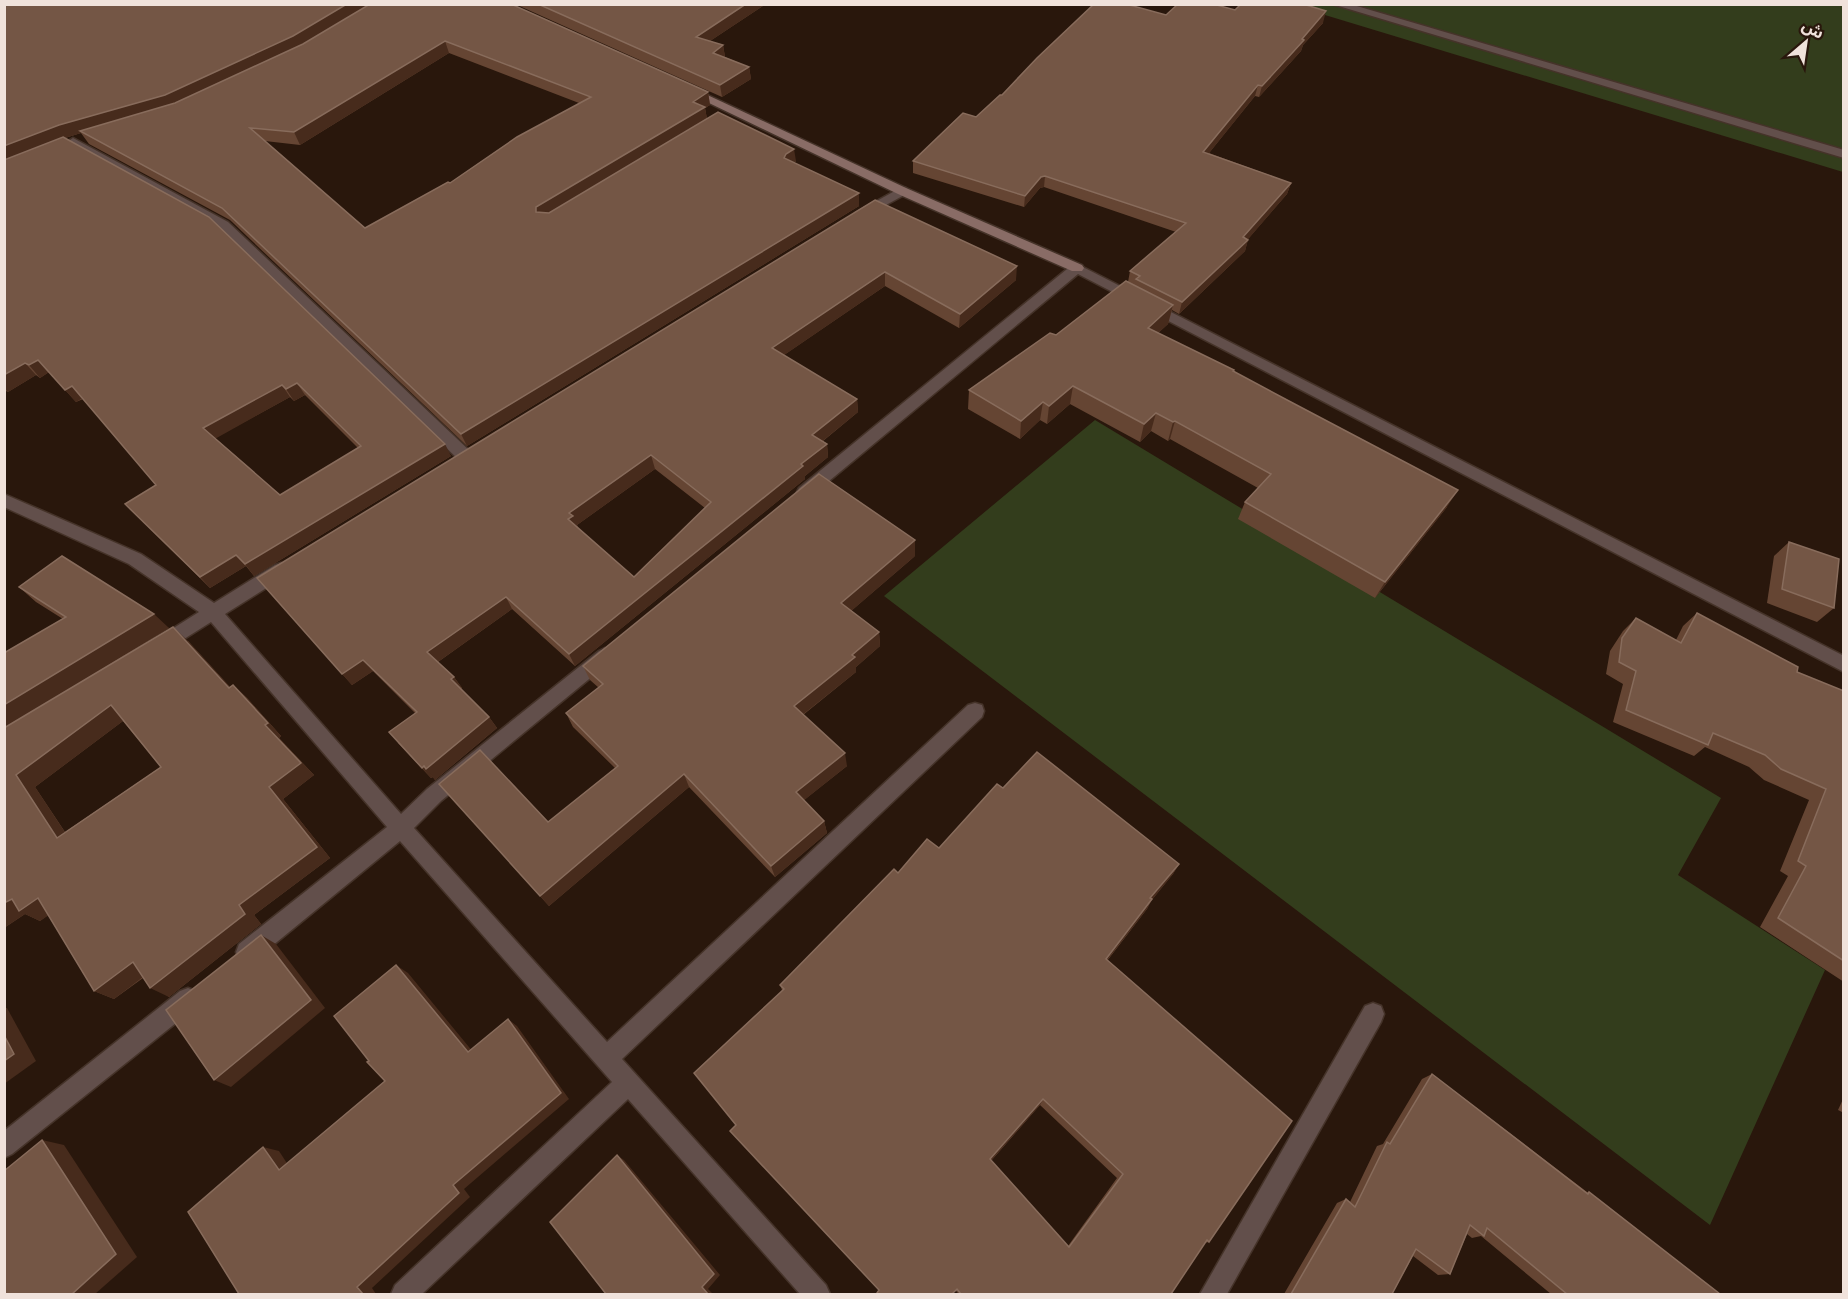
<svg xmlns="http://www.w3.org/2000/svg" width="1848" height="1299" font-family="'Varela Round','Noto Sans Arabic',sans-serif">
<rect width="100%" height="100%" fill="#29170c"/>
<g fill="#333d1c">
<path d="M 1292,5 L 1843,5 L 1843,172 Z"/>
<path d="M 1095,420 L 1721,798 L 1678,875 L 1825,970 L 1710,1225 L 884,596 Z"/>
</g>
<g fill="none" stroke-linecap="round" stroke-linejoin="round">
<g stroke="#453329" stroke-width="3">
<g id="street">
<path d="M 1332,4 L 1350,4 L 1844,150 L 1844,158 Z"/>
<path d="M 73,138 L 228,222 L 472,453 L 474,457 L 472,461 L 460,461 L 218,228 L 69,145 L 67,142 Z"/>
<path d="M 902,187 L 906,188 L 908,191 L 906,194 L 866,216 L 856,216 L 855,213 Z"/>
<path d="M 1077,264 L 1844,656 L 1844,672 L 1078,274 L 811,496 L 799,496 L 797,492 L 799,488 L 1072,265 Z"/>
<path d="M 4,494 L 141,554 L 214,603 L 275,565 L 281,563 L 287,565 L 290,570 L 287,575 L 225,614 L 401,814 L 427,789 L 599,651 L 605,648 L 611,651 L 614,656 L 611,661 L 441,801 L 414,828 L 607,1042 L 968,705 L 975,703 L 982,705 L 984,711 L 982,717 L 622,1059 L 826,1285 L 830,1294 L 800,1294 L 628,1099 L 422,1294 L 391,1294 L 395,1285 L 612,1082 L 400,841 L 255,960 L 247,963 L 239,960 L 236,952 L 239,944 L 387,827 L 211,622 L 165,651 L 159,653 L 153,651 L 150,646 L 153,641 L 199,612 L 129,564 L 4,507 Z"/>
<path d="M 188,988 L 196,991 L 199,999 L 196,1007 L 12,1154 L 4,1158 L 4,1131 L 180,991 Z"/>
<path d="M 1373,1003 L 1381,1006 L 1384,1014 L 1381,1022 L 1227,1294 L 1200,1294 L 1365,1006 Z"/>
</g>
</g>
<g stroke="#453329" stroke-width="3">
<path id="secondary" d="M 686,85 L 906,188 L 1082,265 L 1084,268 L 1082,271 L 1072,271 L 898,194 L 682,90 L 680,88 Z"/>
</g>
<use href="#street" fill="#624f4b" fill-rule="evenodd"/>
<use href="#secondary" fill="#896c66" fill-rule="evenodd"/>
</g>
<g fill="#654533" fill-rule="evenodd">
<path d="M 4,4 L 511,4 L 708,92 L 710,105 L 705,108 L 707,119 L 796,161 L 794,163 L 859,193 L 859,206 L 467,446 L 230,220 L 89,144 L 81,133 L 65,138 L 451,456 L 254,576 L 246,566 L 210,588 L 125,504 L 156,485 L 83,399 L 76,402 L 49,372 L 40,378 L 36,375 L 8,392 L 4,390 ZM 449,53 L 579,103 L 450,183 L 365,228 L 265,141 L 300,145 ZM 305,395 L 358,448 L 280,495 L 215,438 L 290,397 L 294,401 Z"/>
<path d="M 515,4 L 766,4 L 710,41 L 723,45 L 725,57 L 749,67 L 751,79 L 722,97 Z"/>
<path d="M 1235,10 L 1323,23 L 1303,45 L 1301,51 L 1259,97 L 1255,96 L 1209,153 L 1291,183 L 1287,194 L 1248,239 L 1245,251 L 1179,314 L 1172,310 L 1168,324 L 1158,333 L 1234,372 L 1447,507 L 1375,598 L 1238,519 L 1245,502 L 1258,488 L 1170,439 L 1168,441 L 1151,431 L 1140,442 L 1070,404 L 1047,424 L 1040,420 L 1020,439 L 968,409 L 969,390 L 1056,335 L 1128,282 L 1130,271 L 1176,232 L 1044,187 L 1040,188 L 1024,207 L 913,173 L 913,161 L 976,117 L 1002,95 L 1166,15 Z"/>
<path d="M 875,200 L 1016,280 L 959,328 L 885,286 L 784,355 L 857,399 L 858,412 L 823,441 L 827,444 L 828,457 L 805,476 L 805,479 L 575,666 L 512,609 L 438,662 L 454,677 L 462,688 L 461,689 L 489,717 L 497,728 L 435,780 L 433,777 L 431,778 L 398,743 L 415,713 L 373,671 L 352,685 L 257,578 ZM 655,469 L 705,508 L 634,577 L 578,528 L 577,525 Z"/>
<path d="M 1789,542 L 1834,608 L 1817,622 L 1767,603 L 1774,556 Z"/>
<path d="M 915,556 L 851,611 L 879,632 L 880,646 L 856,667 L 856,672 L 803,715 L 847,766 L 804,800 L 824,821 L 827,833 L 775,877 L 689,787 L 549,906 L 450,796 L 548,822 L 615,768 L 573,727 L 566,713 L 599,688 L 590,680 L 583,666 Z"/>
<path d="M 19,587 L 169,628 L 104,668 L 188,641 L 230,687 L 233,685 L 247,698 L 281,736 L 279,738 L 314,775 L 283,799 L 330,858 L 254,915 L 261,924 L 169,997 L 143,978 L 114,999 L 94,991 L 48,915 L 40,921 L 25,914 L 4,928 L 63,619 L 36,602 ZM 123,721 L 161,767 L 65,832 L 35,787 Z"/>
<path d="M 1697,613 L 1797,672 L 1844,691 L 1844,982 L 1760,927 L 1788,876 L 1780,871 L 1809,800 L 1764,780 L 1749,767 L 1705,747 L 1694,756 L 1613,722 L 1623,684 L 1606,674 L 1610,651 L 1623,631 L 1636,618 L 1676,640 L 1683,626 Z"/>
<path d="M 1003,788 L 1179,864 L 1173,874 L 1151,901 L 1147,909 L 1107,961 L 1209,1242 L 1204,1243 L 1171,1294 L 959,1294 L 956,1291 L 879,1290 L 736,1125 L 782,990 L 780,985 L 898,873 L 939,848 ZM 1040,1105 L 1117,1178 L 1068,1246 L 991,1161 Z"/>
<path d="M 1432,1074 L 1587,1192 L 1589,1192 L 1720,1294 L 1551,1294 L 1481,1236 L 1472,1238 L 1467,1234 L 1450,1274 L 1438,1275 L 1413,1256 L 1392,1294 L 1284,1294 L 1337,1203 L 1346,1199 L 1350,1202 L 1377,1146 L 1383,1144 L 1422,1079 Z"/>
<path d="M 1844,1097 L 1844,1113 L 1838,1110 Z"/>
</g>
<g fill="#472b1c">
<path d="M 347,4 L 373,4 L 299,48 L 172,107 L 80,131 L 81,133 L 68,137 L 4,162 L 4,146 Z"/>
<path d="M 746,4 L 766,4 L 698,49 L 696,37 Z"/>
<path d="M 1326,11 L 1323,23 L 1303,45 L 1301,51 L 1259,97 L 1262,86 Z"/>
<path d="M 445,41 L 449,53 L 300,145 L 294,132 Z"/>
<path d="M 723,45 L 725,57 L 713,53 Z"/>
<path d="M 749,67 L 751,79 L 722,97 L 720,85 Z"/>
<path d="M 1258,85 L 1255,96 L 1201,163 L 1203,152 Z"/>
<path d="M 708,92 L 710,105 L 705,108 L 707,119 L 540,219 L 536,212 L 536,207 Z"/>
<path d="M 794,149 L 796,161 L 787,167 L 784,158 L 786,154 Z"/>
<path d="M 1045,176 L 1044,187 L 1040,188 L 1024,207 L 1025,196 L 1041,177 Z"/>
<path d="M 1291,183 L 1287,194 L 1243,245 L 1248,240 L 1245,251 L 1179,314 L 1182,302 L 1243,237 Z"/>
<path d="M 859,193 L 859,206 L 467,446 L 461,434 Z"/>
<path d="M 1017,266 L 1016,280 L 959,328 L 960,314 Z"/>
<path d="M 885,272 L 885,286 L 774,362 L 772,348 Z"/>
<path d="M 1173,305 L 1168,324 L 1144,346 L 1148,328 Z"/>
<path d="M 38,360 L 49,372 L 40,378 L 29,365 Z"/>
<path d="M 25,363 L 36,375 L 8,392 L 4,388 L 4,375 Z"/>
<path d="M 297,383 L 305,395 L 294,401 L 286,389 Z"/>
<path d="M 282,385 L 290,397 L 213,440 L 203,428 Z"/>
<path d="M 72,386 L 83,398 L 76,402 L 65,390 Z"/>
<path d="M 1073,386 L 1070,404 L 1047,424 L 1049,406 Z"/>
<path d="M 857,399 L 858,412 L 814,448 L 812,435 Z"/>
<path d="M 1043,402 L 1040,420 L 1020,439 L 1021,421 Z"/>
<path d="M 1156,413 L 1151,431 L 1140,442 L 1144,424 Z"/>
<path d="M 1175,421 L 1170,439 L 1168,441 L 1173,422 Z"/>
<path d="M 445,444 L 451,456 L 254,576 L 245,564 Z"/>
<path d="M 827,444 L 828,457 L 805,476 L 805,479 L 575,666 L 569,654 Z"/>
<path d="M 651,455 L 655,469 L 577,525 L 578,529 L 568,519 L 569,513 Z"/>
<path d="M 1458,490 L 1447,507 L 1375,598 L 1385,582 Z"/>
<path d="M 915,540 L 915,556 L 843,618 L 841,603 Z"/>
<path d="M 236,555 L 246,566 L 210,588 L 200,577 Z"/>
<path d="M 506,597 L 512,609 L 435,664 L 427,652 Z"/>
<path d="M 154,614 L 169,628 L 4,729 L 4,705 Z"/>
<path d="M 173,627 L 188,641 L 243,701 L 229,688 Z"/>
<path d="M 879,632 L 880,646 L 856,667 L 856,672 L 796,720 L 794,706 Z"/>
<path d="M 363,660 L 373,671 L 352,685 L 342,674 Z"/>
<path d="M 454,677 L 462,688 L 459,690 L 451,679 Z"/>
<path d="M 233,685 L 247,698 L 281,736 L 279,738 L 314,775 L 283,799 L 330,858 L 254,915 L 261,924 L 169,997 L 150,988 L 239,905 L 269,787 L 265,725 Z"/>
<path d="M 111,705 L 127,718 L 35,787 L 76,849 L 57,838 L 16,775 Z"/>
<path d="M 489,717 L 497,728 L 435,780 L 426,769 Z"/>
<path d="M 845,753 L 847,766 L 798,805 L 796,792 Z"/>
<path d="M 424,766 L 433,777 L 431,778 L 422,768 Z"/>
<path d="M 684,774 L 689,787 L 549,906 L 540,896 Z"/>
<path d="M 824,821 L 827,833 L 775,877 L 771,866 Z"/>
<path d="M 1179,864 L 1173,874 L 1151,901 L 1147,909 L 1101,968 L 1106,959 L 1150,898 Z"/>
<path d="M 38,898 L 58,909 L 40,921 L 25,914 L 4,928 L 4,903 L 12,899 Z"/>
<path d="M 261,935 L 276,944 L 325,1008 L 231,1087 L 214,1080 Z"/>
<path d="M 133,962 L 151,971 L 114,999 L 94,991 Z"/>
<path d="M 396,965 L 408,973 L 478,1058 L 468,1052 Z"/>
<path d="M 4,1008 L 7,1008 L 36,1061 L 4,1084 Z"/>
<path d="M 508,1019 L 517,1026 L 569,1099 L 464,1189 L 470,1197 L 372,1288 L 376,1294 L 363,1294 L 357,1287 L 453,1185 Z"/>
<path d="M 1043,1099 L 1040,1105 L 988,1164 L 990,1159 Z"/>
<path d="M 42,1140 L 64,1145 L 137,1257 L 95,1294 L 72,1294 Z"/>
<path d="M 263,1147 L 279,1151 L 294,1174 L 279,1170 Z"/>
<path d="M 617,1155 L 624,1160 L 720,1275 L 708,1289 L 713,1294 L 708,1294 L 702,1287 Z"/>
</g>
<g fill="#745645" stroke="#886c5c" stroke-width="1.5" fill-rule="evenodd">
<path d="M 4,4 L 347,4 L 293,36 L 165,95 L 59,125 L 4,146 Z"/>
<path d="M 370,4 L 511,4 L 708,92 L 693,102 L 705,107 L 536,207 L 536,212 L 549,213 L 718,112 L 794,149 L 786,154 L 784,158 L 859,193 L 461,434 L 222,208 L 80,131 L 175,103 L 303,44 ZM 445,41 L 591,97 L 517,137 L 450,183 L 448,182 L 365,228 L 250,128 L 294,132 Z"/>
<path d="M 538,4 L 746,4 L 696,37 L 723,45 L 713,53 L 749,67 L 720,85 Z"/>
<path d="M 1094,4 L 1126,4 L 1166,15 L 1178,4 L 1213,4 L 1235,10 L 1241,4 L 1303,4 L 1326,11 L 1302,39 L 1304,40 L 1262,86 L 1258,85 L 1203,152 L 1291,183 L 1243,237 L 1248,240 L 1182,302 L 1136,279 L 1140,276 L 1130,271 L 1186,223 L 1045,176 L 1041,177 L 1025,196 L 913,161 L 963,113 L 976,117 L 1000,95 L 1002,95 L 1037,58 Z"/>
<path d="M 63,137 L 209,217 L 445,444 L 245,564 L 236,555 L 200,577 L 125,504 L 156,485 L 72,386 L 65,390 L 38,360 L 29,365 L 25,363 L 4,375 L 4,160 ZM 297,383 L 361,446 L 280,495 L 203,428 L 282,385 L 286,389 Z"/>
<path d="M 875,200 L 1017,266 L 960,314 L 885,272 L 772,348 L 857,399 L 812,435 L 827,444 L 801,464 L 803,466 L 569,654 L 506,597 L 427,652 L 454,677 L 451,679 L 489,717 L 426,769 L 424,766 L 422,768 L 389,732 L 417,712 L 363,660 L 342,674 L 257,578 ZM 651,455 L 711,502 L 634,577 L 568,519 L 573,516 L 569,513 Z"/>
<path d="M 1126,281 L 1173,305 L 1148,328 L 1234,370 L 1233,371 L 1289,401 L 1458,490 L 1385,582 L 1245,502 L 1271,474 L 1175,421 L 1173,422 L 1156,413 L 1144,424 L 1073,386 L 1049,406 L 1043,402 L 1021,421 L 969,390 L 1050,333 L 1056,335 Z"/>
<path d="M 819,474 L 915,540 L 841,603 L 879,632 L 852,655 L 855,657 L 794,706 L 845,753 L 796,792 L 824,821 L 771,866 L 684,774 L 540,896 L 439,784 L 480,750 L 548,822 L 618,766 L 566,713 L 603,684 L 583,666 Z"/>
<path d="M 1789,542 L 1839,559 L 1834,608 L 1782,589 Z"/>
<path d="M 62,556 L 154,614 L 4,705 L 4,653 L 66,617 L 19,587 Z"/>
<path d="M 1697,613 L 1798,667 L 1797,672 L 1844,691 L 1844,961 L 1778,918 L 1806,866 L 1798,861 L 1826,789 L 1781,769 L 1765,755 L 1713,733 L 1708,745 L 1626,710 L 1636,671 L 1619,662 L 1622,638 L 1636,618 L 1681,643 Z"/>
<path d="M 173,627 L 229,688 L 233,685 L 268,723 L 265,725 L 301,763 L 269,787 L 317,847 L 239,905 L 245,914 L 150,988 L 133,962 L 94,991 L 38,898 L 19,911 L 12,899 L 4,903 L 4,728 ZM 111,705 L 161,767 L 57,838 L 16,775 Z"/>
<path d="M 1037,752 L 1179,864 L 1150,898 L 1152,899 L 1106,959 L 1292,1121 L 1209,1242 L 1207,1240 L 1171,1294 L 961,1294 L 957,1289 L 952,1294 L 878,1294 L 877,1293 L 879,1290 L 730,1131 L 736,1125 L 694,1073 L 784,989 L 780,985 L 894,869 L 898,873 L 927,839 L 939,848 L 997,784 L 1003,788 ZM 1043,1099 L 1123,1174 L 1069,1247 L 990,1159 Z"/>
<path d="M 261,935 L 311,1000 L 214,1080 L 166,1010 Z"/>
<path d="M 396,965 L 468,1052 L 508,1019 L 561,1093 L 453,1185 L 459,1193 L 357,1287 L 363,1294 L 239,1294 L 188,1212 L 263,1147 L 279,1170 L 385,1081 L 367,1062 L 369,1061 L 334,1016 Z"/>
<path d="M 4,1035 L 14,1054 L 4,1061 Z"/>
<path d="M 1432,1074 L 1588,1194 L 1589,1192 L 1720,1294 L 1567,1294 L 1487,1228 L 1484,1236 L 1470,1225 L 1450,1274 L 1416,1249 L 1392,1294 L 1291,1294 L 1346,1199 L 1355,1207 L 1387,1142 L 1390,1144 Z"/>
<path d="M 42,1140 L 116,1254 L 72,1294 L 4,1294 L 4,1171 Z"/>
<path d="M 617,1155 L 714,1274 L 702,1287 L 708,1294 L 606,1294 L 550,1222 Z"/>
</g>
<rect width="1848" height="1299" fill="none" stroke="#f0e2db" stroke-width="12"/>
<g transform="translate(1806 42) rotate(29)" stroke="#29170c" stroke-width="4.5" paint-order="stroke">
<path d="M0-4.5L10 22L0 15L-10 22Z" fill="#f0e2db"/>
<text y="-9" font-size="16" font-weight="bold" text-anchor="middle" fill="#f0e2db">ش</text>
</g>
</svg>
